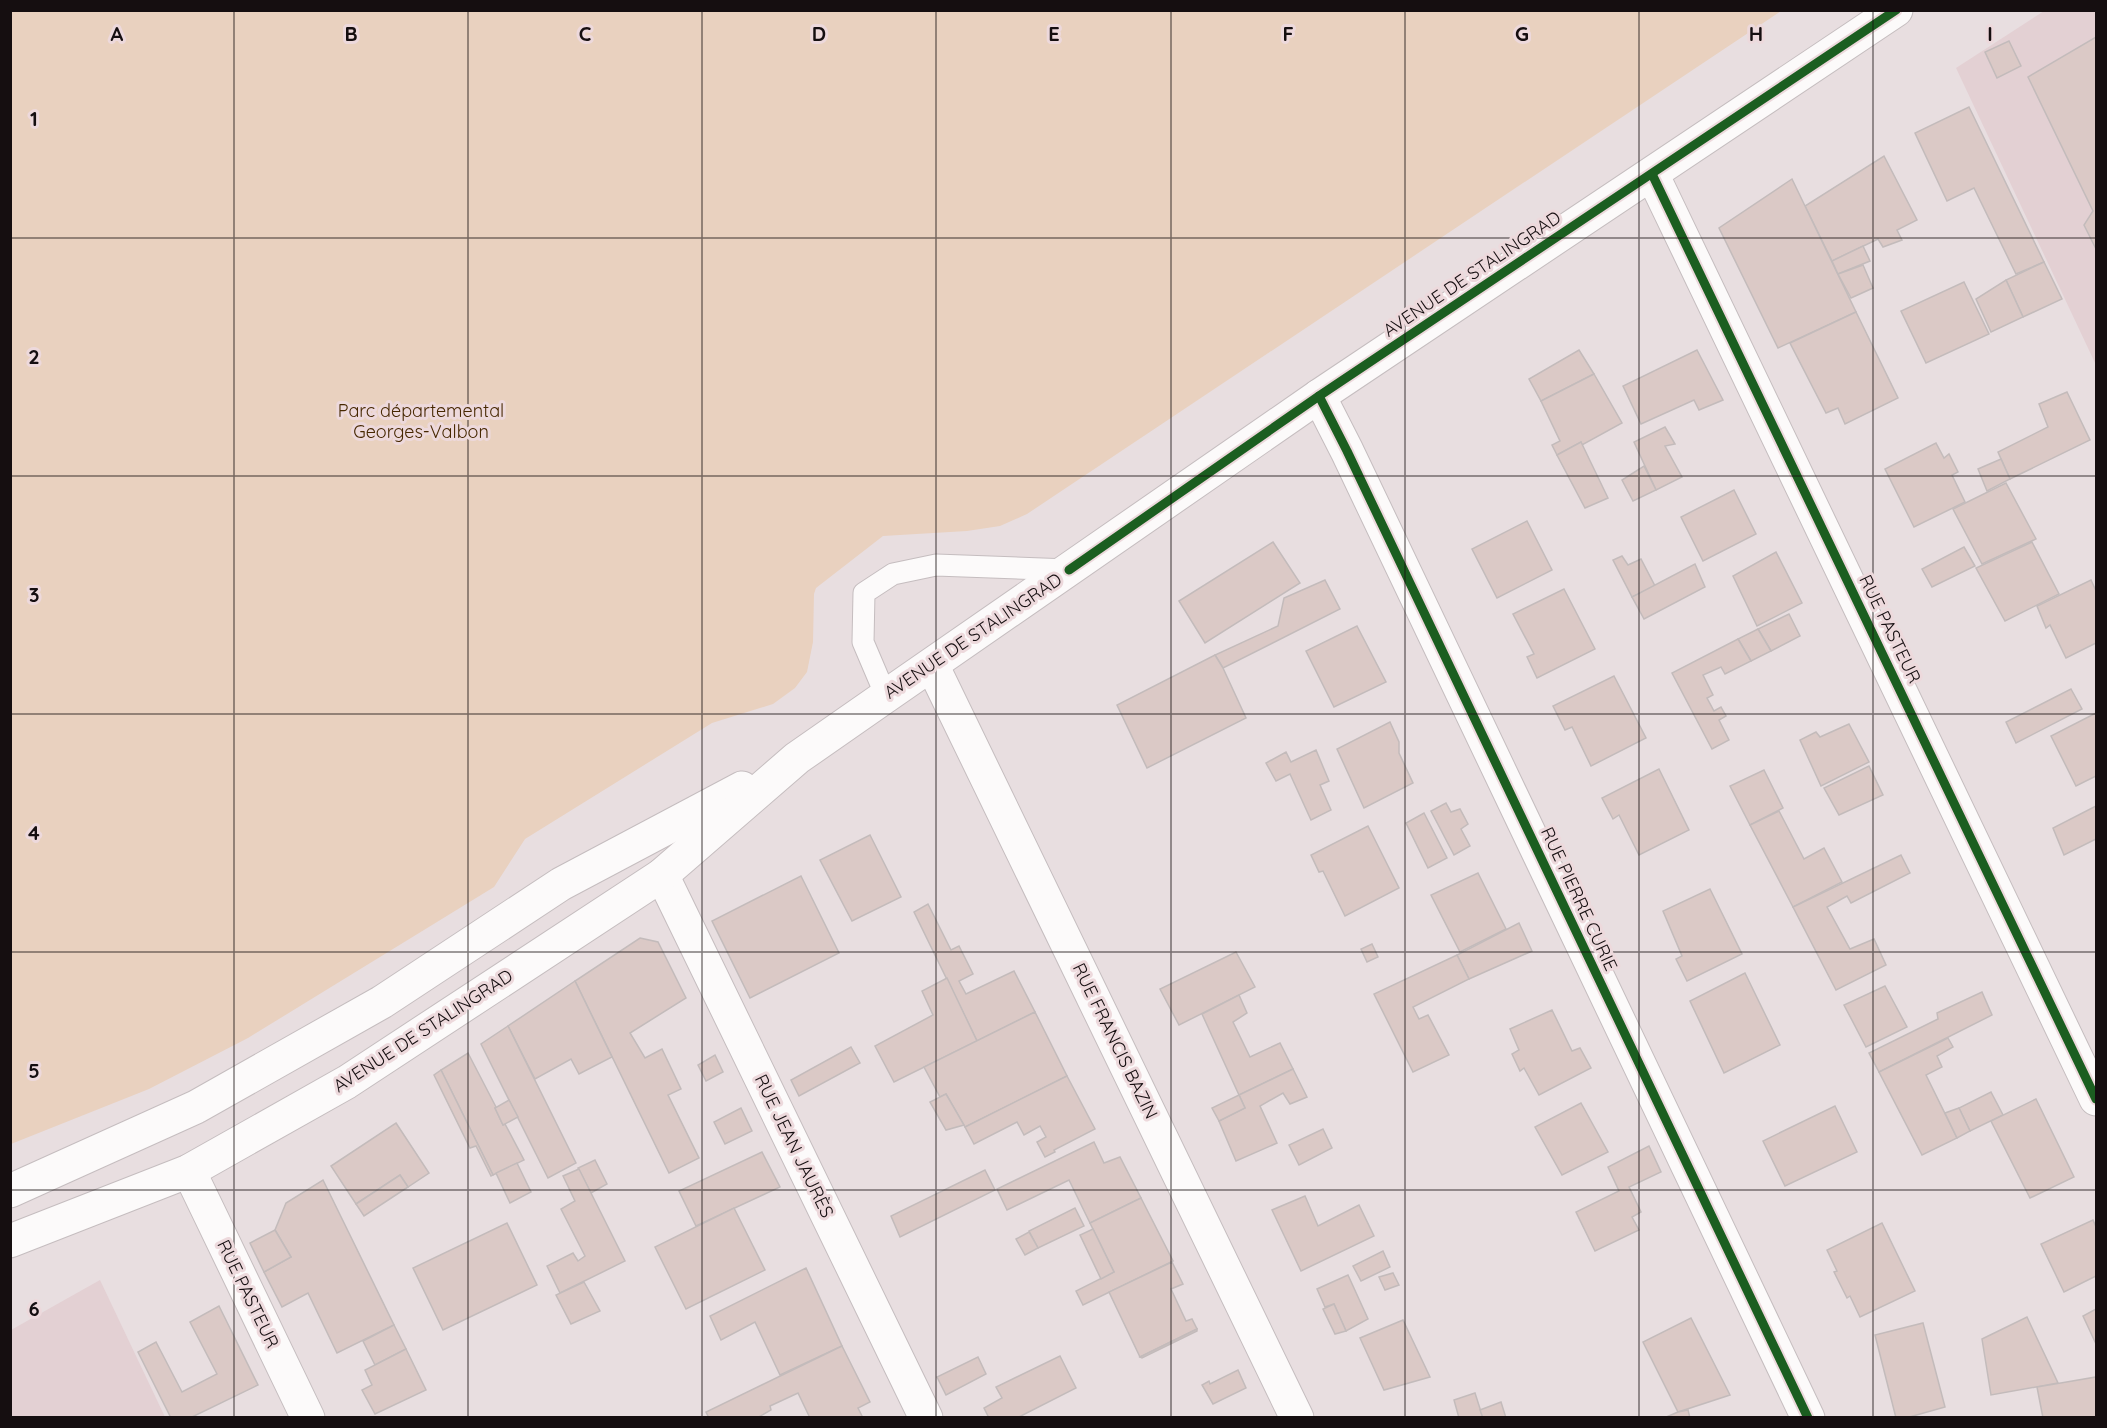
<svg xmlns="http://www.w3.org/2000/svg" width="2107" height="1428" font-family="Quicksand,sans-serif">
<rect width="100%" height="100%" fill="#e8dee0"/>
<g fill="#e3d0d3">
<path d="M 2044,11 L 2096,11 L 2096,365 L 1956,68 Z"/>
<path d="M 100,1280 L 165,1417 L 11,1417 L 11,1330 Z"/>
</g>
<path fill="#e9d1bf" d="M 11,10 L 1781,10 L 1781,11 L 1027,514 L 1000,526 L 967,531 L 883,536 L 816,588 L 814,594 L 813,642 L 807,672 L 795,688 L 773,704 L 712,723 L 525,839 L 494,887 L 248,1038 L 149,1089 L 11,1144 Z"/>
<g fill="#dbc9c6" stroke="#c3bbbb" stroke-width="1.5">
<path d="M 2096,37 L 2096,249 L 2084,225 L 2093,211 L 2028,77 Z"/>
<path d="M 2009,41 L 2021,66 L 1997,78 L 1985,52 Z"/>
<path d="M 1969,107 L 2044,262 L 2016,274 L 1974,188 L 1947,201 L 1915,133 Z"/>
<path d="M 1884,156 L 1917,220 L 1897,230 L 1902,240 L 1883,247 L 1878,239 L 1832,261 L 1805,206 Z"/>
<path d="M 1792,179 L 1856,312 L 1778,348 L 1719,228 Z"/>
<path d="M 1863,246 L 1870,261 L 1838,274 L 1832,261 Z"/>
<path d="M 2044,262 L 2062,299 L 2023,317 L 2006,280 Z"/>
<path d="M 1863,265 L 1873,288 L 1851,298 L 1838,274 Z"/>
<path d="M 2006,280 L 2023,317 L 1991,332 L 1976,299 Z"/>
<path d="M 1964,282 L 1989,334 L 1926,363 L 1901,311 Z"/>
<path d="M 1856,312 L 1898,398 L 1845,424 L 1838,408 L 1826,413 L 1790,343 Z"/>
<path d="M 1579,350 L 1594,374 L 1541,401 L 1529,379 Z"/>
<path d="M 1697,350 L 1723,400 L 1699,410 L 1694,400 L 1641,424 L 1623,386 Z"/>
<path d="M 1594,374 L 1622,423 L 1582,445 L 1581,442 L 1557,455 L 1552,445 L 1560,441 L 1541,401 Z"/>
<path d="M 2067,392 L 2090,440 L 2010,479 L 1998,452 L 2048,427 L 2039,404 Z"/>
<path d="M 1665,427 L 1675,444 L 1665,446 L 1682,477 L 1656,490 L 1634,442 Z"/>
<path d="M 1581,442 L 1608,498 L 1585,508 L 1557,455 Z"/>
<path d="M 1936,443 L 1944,458 L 1949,454 L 1958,472 L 1952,475 L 1965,502 L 1914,527 L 1885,469 Z"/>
<path d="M 2001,459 L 2010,479 L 1987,491 L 1978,469 Z"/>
<path d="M 1644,466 L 1656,490 L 1633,501 L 1622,480 Z"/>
<path d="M 2006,483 L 2036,539 L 1982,564 L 1953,509 Z"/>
<path d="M 1734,490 L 1756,534 L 1703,561 L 1681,517 Z"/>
<path d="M 1527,521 L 1552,570 L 1497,598 L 1472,549 Z"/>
<path d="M 1273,542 L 1300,583 L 1205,643 L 1179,601 Z"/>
<path d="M 2032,542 L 2059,594 L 2005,621 L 1976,568 Z"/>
<path d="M 1964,547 L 1975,566 L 1932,587 L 1922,569 Z"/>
<path d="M 1776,552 L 1802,603 L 1757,626 L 1733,576 Z"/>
<path d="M 1622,556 L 1628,565 L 1641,559 L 1655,586 L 1632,597 L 1613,560 Z"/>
<path d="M 1695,564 L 1705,587 L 1644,619 L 1632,597 Z"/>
<path d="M 1325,580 L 1340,609 L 1223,668 L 1215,655 L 1278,626 L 1284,598 Z"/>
<path d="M 2091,580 L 2096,591 L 2096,643 L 2066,658 L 2050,625 L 2046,628 L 2037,606 Z"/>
<path d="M 1564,589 L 1595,649 L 1537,678 L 1527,657 L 1534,654 L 1513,614 Z"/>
<path d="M 1789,614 L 1800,636 L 1771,651 L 1758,629 Z"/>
<path d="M 1357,626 L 1386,682 L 1334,707 L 1306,651 Z"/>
<path d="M 1758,629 L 1771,651 L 1751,661 L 1738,639 Z"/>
<path d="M 1738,639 L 1751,661 L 1725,674 L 1721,667 L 1703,675 L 1713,695 L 1707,698 L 1714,711 L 1721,707 L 1726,716 L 1719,720 L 1729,740 L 1712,749 L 1672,673 Z"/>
<path d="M 1215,655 L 1223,668 L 1246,718 L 1147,768 L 1117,705 Z"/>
<path d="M 1614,676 L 1646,738 L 1591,766 L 1572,727 L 1565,730 L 1553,706 Z"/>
<path d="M 2071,689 L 2082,709 L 2016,743 L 2006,722 Z"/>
<path d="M 2096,713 L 2096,776 L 2076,786 L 2051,736 Z"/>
<path d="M 1390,722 L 1399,742 L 1399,753 L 1413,783 L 1364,808 L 1337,749 Z"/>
<path d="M 1849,724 L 1869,762 L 1821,786 L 1800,740 L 1816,732 L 1820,737 Z"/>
<path d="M 1316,750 L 1329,781 L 1320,785 L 1331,810 L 1311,820 L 1290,774 L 1276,781 L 1266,763 L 1286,752 L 1291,762 Z"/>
<path d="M 1869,766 L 1883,795 L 1839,815 L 1824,788 Z"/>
<path d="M 1659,769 L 1689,830 L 1639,855 L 1619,815 L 1613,819 L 1602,798 Z"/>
<path d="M 1764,770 L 1783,808 L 1750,825 L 1730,786 Z"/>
<path d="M 1446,803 L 1451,812 L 1460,809 L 1468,824 L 1461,829 L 1470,846 L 1454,855 L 1431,811 Z"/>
<path d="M 2096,806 L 2096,839 L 2064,855 L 2053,828 Z"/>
<path d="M 1779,811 L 1804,859 L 1824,848 L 1842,882 L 1793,907 L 1750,825 Z"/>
<path d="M 1424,813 L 1447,858 L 1428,868 L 1406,823 Z"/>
<path d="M 1368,826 L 1399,888 L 1345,916 L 1323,871 L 1319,872 L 1311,855 Z"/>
<path d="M 870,835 L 901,897 L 852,921 L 820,860 Z"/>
<path d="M 1901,855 L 1910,873 L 1851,903 L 1847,896 L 1827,907 L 1850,949 L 1874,939 L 1886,965 L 1836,990 L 1793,907 Z"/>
<path d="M 1478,873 L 1506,929 L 1460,952 L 1431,895 Z"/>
<path d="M 801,876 L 839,953 L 750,998 L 712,921 Z"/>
<path d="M 1710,889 L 1742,954 L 1687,981 L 1676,959 L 1682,956 L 1663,911 Z"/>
<path d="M 928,904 L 951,950 L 959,946 L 973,974 L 959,981 L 966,994 L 1014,971 L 1035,1012 L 977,1041 L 914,912 Z"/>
<path d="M 1519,923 L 1532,951 L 1469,979 L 1457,955 Z"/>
<path d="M 640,938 L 658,942 L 686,998 L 630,1033 L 645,1058 L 662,1049 L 681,1089 L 668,1095 L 699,1158 L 669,1173 L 575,981 Z"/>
<path d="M 1372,944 L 1378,957 L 1367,962 L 1361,949 Z"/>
<path d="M 1236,952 L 1255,987 L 1179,1025 L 1160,989 Z"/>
<path d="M 1457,955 L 1469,979 L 1413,1007 L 1419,1019 L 1428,1015 L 1449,1055 L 1413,1072 L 1374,994 Z"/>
<path d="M 1745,973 L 1780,1045 L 1724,1073 L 1690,1001 Z"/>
<path d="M 947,978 L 977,1041 L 894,1082 L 875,1046 L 933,1015 L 922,991 Z"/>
<path d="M 575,981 L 612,1057 L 579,1074 L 571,1059 L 535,1079 L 508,1026 Z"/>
<path d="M 1885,986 L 1907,1027 L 1866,1047 L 1844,1005 Z"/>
<path d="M 1982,992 L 1992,1015 L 1879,1072 L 1869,1053 L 1938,1019 L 1937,1013 Z"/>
<path d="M 1239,995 L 1247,1013 L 1233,1022 L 1250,1057 L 1280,1043 L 1293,1069 L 1239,1095 L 1202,1014 Z"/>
<path d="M 1552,1010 L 1572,1051 L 1580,1048 L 1591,1068 L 1539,1095 L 1524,1068 L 1520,1071 L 1512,1054 L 1519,1050 L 1510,1029 Z"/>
<path d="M 1035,1012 L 1067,1076 L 965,1127 L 946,1094 L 940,1097 L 924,1067 Z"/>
<path d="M 508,1026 L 576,1163 L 548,1178 L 481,1044 Z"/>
<path d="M 1948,1038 L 1953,1047 L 1937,1056 L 1942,1067 L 1926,1075 L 1957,1138 L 1922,1155 L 1879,1072 Z"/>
<path d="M 851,1047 L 860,1063 L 799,1096 L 791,1080 Z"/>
<path d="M 468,1053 L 496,1107 L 495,1108 L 503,1125 L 505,1124 L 524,1160 L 493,1175 L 441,1070 Z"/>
<path d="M 715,1055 L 723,1072 L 706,1081 L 698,1065 Z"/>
<path d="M 1293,1069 L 1307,1097 L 1290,1104 L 1283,1093 L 1260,1106 L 1277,1143 L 1236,1161 L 1219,1121 L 1245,1108 L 1239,1095 Z"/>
<path d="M 441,1070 L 493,1175 L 491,1176 L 476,1146 L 470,1148 L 434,1075 Z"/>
<path d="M 1067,1076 L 1095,1129 L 1054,1150 L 1055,1152 L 1045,1157 L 1037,1142 L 1046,1137 L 1040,1126 L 1024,1135 L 1017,1122 L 974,1144 L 965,1127 Z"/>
<path d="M 1991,1092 L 2003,1115 L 1970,1131 L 1959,1108 Z"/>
<path d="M 946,1094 L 964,1125 L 946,1130 L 930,1102 Z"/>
<path d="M 1239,1095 L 1245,1108 L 1219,1121 L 1212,1108 Z"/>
<path d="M 2036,1099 L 2074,1177 L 2030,1198 L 1991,1121 Z"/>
<path d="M 509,1100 L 518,1117 L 503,1125 L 495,1108 Z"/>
<path d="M 1581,1103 L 1608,1152 L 1562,1175 L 1535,1127 Z"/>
<path d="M 1835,1106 L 1857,1152 L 1785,1186 L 1763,1141 Z"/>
<path d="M 741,1108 L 752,1131 L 725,1144 L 714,1122 Z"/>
<path d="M 1959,1108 L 1970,1131 L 1957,1138 L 1945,1113 Z"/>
<path d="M 396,1123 L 429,1173 L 408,1187 L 400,1175 L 356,1204 L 331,1166 Z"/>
<path d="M 1323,1129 L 1332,1148 L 1299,1165 L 1289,1145 Z"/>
<path d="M 1094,1142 L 1104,1163 L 1120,1157 L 1141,1198 L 1090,1223 L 1069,1180 L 1007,1210 L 997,1189 Z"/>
<path d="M 1649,1146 L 1661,1172 L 1629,1187 L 1641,1212 L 1632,1217 L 1639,1230 L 1595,1251 L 1576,1212 L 1619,1191 L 1608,1167 Z"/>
<path d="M 762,1152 L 780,1187 L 696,1226 L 679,1191 Z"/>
<path d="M 595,1160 L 607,1184 L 591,1193 L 578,1168 Z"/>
<path d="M 517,1163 L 531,1192 L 510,1203 L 496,1173 Z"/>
<path d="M 579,1169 L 625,1261 L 560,1293 L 547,1266 L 573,1253 L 578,1261 L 585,1256 L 561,1209 L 575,1201 L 563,1176 Z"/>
<path d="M 985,1170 L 995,1190 L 900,1237 L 891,1216 Z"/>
<path d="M 400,1175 L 408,1187 L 364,1216 L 356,1204 Z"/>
<path d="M 323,1180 L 394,1325 L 337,1353 L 308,1293 L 282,1307 L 264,1272 L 291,1257 L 275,1230 L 286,1203 Z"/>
<path d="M 1305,1196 L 1318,1226 L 1359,1205 L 1374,1236 L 1301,1271 L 1272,1210 Z"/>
<path d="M 1141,1198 L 1173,1261 L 1083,1305 L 1076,1291 L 1114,1272 L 1090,1223 Z"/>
<path d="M 734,1208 L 765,1270 L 686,1309 L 655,1247 Z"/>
<path d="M 1075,1208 L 1084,1226 L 1038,1248 L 1029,1231 Z"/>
<path d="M 2093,1220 L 2096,1227 L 2096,1276 L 2064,1292 L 2041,1244 Z"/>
<path d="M 507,1223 L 537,1285 L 443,1330 L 413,1268 Z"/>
<path d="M 1882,1223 L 1915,1291 L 1860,1317 L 1850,1296 L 1847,1298 L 1834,1272 L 1837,1271 L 1827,1250 Z"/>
<path d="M 1093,1229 L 1114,1272 L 1101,1279 L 1080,1235 Z"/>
<path d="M 275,1230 L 291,1257 L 264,1272 L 250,1243 Z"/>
<path d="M 1029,1232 L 1038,1248 L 1025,1255 L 1016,1239 Z"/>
<path d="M 1383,1251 L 1390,1267 L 1361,1281 L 1353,1266 Z"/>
<path d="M 1172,1262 L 1183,1284 L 1171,1289 L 1186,1321 L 1192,1319 L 1197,1329 L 1140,1357 L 1109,1292 Z"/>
<path d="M 806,1268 L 842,1346 L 780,1375 L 755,1322 L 721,1340 L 710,1316 Z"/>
<path d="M 1393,1273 L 1399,1285 L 1385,1290 L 1379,1277 Z"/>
<path d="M 1348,1275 L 1368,1319 L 1346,1331 L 1334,1304 L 1325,1307 L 1317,1289 Z"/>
<path d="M 584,1282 L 600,1311 L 571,1324 L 556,1295 Z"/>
<path d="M 1334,1304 L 1346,1331 L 1335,1334 L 1323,1309 Z"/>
<path d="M 219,1306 L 258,1385 L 190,1418 L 171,1418 L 138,1352 L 156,1342 L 182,1392 L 217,1374 L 190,1322 Z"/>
<path d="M 2096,1309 L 2096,1344 L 2083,1316 Z"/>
<path d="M 2027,1317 L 2058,1383 L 1991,1395 L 1982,1339 Z"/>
<path d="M 1691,1318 L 1730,1395 L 1678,1412 L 1643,1342 Z"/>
<path d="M 1403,1320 L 1430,1377 L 1384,1390 L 1360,1338 Z"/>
<path d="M 1923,1323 L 1945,1407 L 1906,1418 L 1896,1418 L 1875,1335 Z"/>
<path d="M 394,1325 L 406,1349 L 375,1365 L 363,1341 Z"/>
<path d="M 1197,1329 L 1197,1331 L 1142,1358 L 1140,1357 Z"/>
<path d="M 842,1346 L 870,1402 L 858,1408 L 863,1418 L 810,1418 L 798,1393 L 770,1406 L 771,1410 L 757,1418 L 709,1418 L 706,1412 Z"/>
<path d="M 406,1349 L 426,1390 L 375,1414 L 362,1390 L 372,1385 L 365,1370 Z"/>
<path d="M 1060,1356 L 1076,1388 L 1017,1418 L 989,1418 L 984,1408 L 1002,1398 L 996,1387 Z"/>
<path d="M 978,1357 L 986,1374 L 946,1395 L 937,1377 Z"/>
<path d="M 1238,1370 L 1246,1388 L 1213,1404 L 1202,1385 L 1209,1381 L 1210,1384 Z"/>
<path d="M 2096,1377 L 2096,1418 L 2043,1418 L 2037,1387 Z"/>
<path d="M 1475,1393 L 1483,1418 L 1459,1418 L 1454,1400 Z"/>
<path d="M 1501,1402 L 1506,1418 L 1483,1418 L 1480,1410 Z"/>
<path d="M 1688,1410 L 1690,1418 L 1664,1418 L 1678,1412 Z"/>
</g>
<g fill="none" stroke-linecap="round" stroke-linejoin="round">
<g stroke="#c5bdbf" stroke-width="23">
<path id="lane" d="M 886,696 L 863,642 L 864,593 L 893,574 L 936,565 L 1069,570"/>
</g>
<g stroke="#c5bdbf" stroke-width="35">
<g id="street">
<path d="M 1652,174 L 2096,1099"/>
<path d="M 1319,396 L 1347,451 L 1808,1418"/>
<path d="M 932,665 L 1297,1418"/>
<path d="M 662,875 L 926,1418"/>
<path d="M 189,1171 L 308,1418"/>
</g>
</g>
<g stroke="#c5bdbf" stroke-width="35">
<g id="primary">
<path d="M 10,1191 L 196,1107 L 382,1002 L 561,884 L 742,788"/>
<path d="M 10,1241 L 189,1171 L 347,1082 L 662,875 L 797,758 L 886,696 L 1319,396 L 1896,10"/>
</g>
</g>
<use href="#lane" stroke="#fcfafa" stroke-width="21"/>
<use href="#street" stroke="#fcfafa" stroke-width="33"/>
<use href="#primary" stroke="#fcfafa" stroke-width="33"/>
<g stroke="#edd9dc" stroke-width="13">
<g id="cycleway">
<path d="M 1652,174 L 2096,1099"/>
<path d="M 1319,396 L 1347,451 L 1808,1418"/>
<path d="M 1069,570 L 1319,396 L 1896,10"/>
</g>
</g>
<use href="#cycleway" stroke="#1b5e20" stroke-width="9"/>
</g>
<path fill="none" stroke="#150e10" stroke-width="1.5" stroke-opacity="0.55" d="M 234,10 L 234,1418M 468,10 L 468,1418M 702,10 L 702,1418M 936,10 L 936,1418M 1171,10 L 1171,1418M 1405,10 L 1405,1418M 1639,10 L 1639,1418M 1873,10 L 1873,1418M 10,238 L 2096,238M 10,476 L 2096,476M 10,714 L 2096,714M 10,952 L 2096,952M 10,1190 L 2096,1190"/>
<g text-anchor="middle" stroke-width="6" stroke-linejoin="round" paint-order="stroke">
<g font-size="18" fill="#150e10" stroke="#edd9dc">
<text transform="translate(1472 274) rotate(-34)" y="6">AVENUE DE STALINGRAD</text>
<text transform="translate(1890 629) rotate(64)" y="6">RUE PASTEUR</text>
<text transform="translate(973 636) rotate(-34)" y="6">AVENUE DE STALINGRAD</text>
<text transform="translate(1579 899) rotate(65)" y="6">RUE PIERRE CURIE</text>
<text transform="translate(423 1031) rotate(-33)" y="6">AVENUE DE STALINGRAD</text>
<text transform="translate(1115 1041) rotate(64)" y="6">RUE FRANCIS BAZIN</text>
<text transform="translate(794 1146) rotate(64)" y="6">RUE JEAN JAURÈS</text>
<text transform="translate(248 1294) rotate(64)" y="6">RUE PASTEUR</text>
</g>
<g font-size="18" fill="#462700" stroke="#edd9dc">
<text x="421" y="417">Parc départemental<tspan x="421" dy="21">Georges-Valbon</tspan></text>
</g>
</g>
<g font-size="20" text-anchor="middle" font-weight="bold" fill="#150e10" stroke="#edd9dc" stroke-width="6" stroke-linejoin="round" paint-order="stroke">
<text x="117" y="41">A</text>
<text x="351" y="41">B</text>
<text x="585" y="41">C</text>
<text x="819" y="41">D</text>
<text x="1054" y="41">E</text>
<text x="1288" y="41">F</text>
<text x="1522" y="41">G</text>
<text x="1756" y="41">H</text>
<text x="1990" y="41">I</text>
<text x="34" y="126">1</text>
<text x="34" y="364">2</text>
<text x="34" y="602">3</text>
<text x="34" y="840">4</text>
<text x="34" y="1078">5</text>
<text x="34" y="1316">6</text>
</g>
<rect width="2107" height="1428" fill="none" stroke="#150e10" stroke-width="24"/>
</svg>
